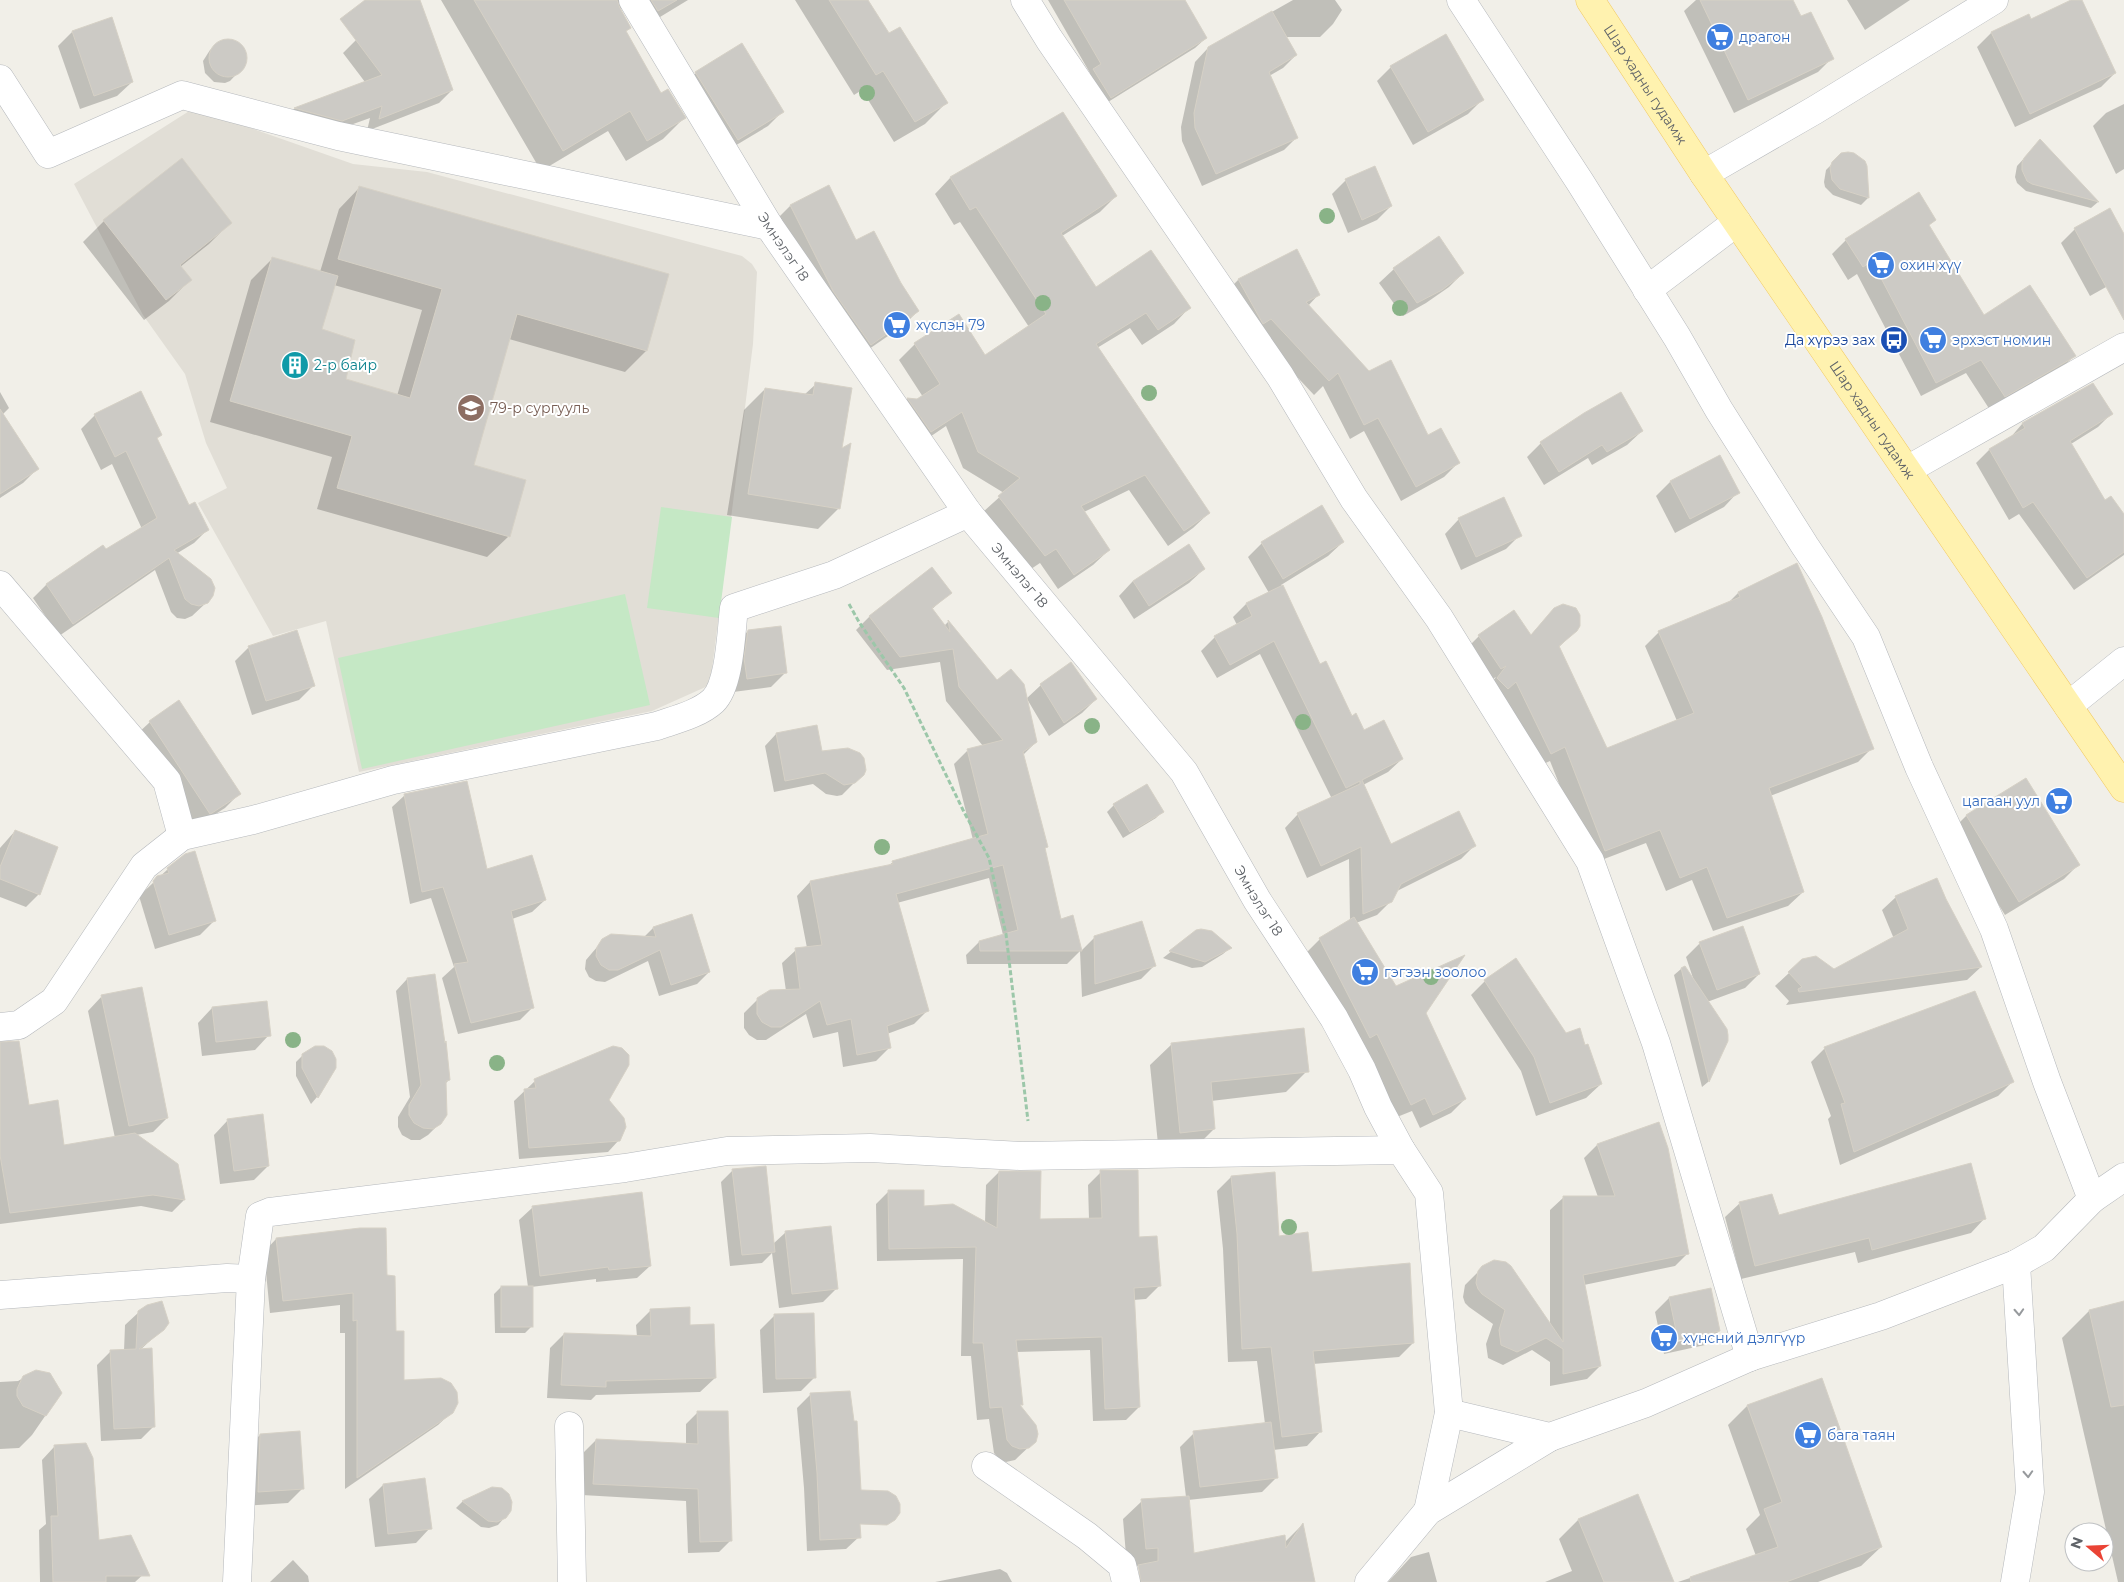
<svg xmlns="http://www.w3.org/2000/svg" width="2124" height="1582" font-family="Montserrat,sans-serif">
<rect width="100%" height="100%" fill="#f1efe8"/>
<path fill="#e1ded6" d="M 194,108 L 353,164 L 427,172 L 742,256 L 752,264 L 757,272 L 753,344 L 710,685 L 652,711 L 359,772 L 326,621 L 273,636 L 198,503 L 227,488 L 206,443 L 185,374 L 143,315 L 74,184 Z"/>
<g fill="#c5e8c5">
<path d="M 661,507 L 732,517 L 719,618 L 647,608 Z"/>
<path d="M 625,594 L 650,705 L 362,769 L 338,658 Z"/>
</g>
<g fill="#0003" fill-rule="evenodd">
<path d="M 409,0 L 419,0 L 452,90 L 439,103 L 367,131 L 370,118 L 328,133 L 282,121 L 294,109 L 365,82 L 343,53 L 356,40 Z"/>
<path d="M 441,0 L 688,0 L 637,31 L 626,13 L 617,5 L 630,27 L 625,32 L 661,94 L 684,118 L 663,139 L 626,161 L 608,131 L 541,171 Z"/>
<path d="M 795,0 L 867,0 L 889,35 L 946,103 L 925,124 L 894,142 L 862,90 L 854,95 Z"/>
<path d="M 1048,0 L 1184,0 L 1206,38 L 1195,48 L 1100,107 L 1084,80 L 1090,73 Z"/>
<path d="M 1293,0 L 1335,0 L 1342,10 L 1333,24 L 1320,37 L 1286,37 L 1296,55 L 1283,68 L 1269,76 L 1297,137 L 1284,150 L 1202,186 L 1182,141 L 1181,127 L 1195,62 L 1208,48 Z"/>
<path d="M 1696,0 L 1791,0 L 1800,18 L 1832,58 L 1818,72 L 1734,113 L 1684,11 Z"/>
<path d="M 1847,0 L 1910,0 L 1865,30 Z"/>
<path d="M 2074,0 L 2081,0 L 2115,73 L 2101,87 L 2015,127 L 1977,47 L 1991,33 L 2028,16 L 2031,21 Z"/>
<path d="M 72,32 L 132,82 L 117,96 L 80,109 L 58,46 Z"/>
<path d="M 223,40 L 235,41 L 244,48 L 246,59 L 245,65 L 230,81 L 225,83 L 214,82 L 205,73 L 203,61 L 210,50 Z"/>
<path d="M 742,45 L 782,112 L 768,126 L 723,153 L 681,87 L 696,73 Z"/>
<path d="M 1391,67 L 1482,100 L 1468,114 L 1413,145 L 1377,81 Z"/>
<path d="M 2124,104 L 2124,169 L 2116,174 L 2093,126 L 2106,113 Z"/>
<path d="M 1062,114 L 1116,196 L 1100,212 L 1062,236 L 1096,289 L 1189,308 L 1174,324 L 1142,345 L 1130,328 L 1097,348 L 1209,513 L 1193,528 L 1168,546 L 1129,490 L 1084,512 L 1109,550 L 1093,565 L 1058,589 L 1040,563 L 1028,571 L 983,512 L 1004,493 L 963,468 L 946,426 L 915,447 L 892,414 L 907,399 L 918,401 L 923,397 L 899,360 L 915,344 L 985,356 L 1029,327 L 960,222 L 954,225 L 935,194 L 950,178 Z"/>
<path d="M 2040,141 L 2098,202 L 2091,208 L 2026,191 L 2017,183 L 2015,177 L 2017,166 Z"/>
<path d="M 1833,163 L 1866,166 L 1868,198 L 1861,205 L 1833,195 L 1825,187 L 1824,182 L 1826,170 Z"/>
<path d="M 1346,180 L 1391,206 L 1377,220 L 1348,233 L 1332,194 Z"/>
<path d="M 360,187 L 667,275 L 646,351 L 625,372 L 509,339 L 472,466 L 509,536 L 487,557 L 317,509 L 332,457 L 210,422 L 251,280 L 272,259 L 320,272 L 339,209 ZM 334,285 L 422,310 L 397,396 L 345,380 L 320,330 Z"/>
<path d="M 790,206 L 855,242 L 900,284 L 918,311 L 904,325 L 856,358 L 776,220 Z"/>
<path d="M 1935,220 L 1928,226 L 1984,317 L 2074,356 L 2060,370 L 1990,410 L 1966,373 L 1921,396 L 1857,274 L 1848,280 L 1832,254 L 1846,240 Z"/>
<path d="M 104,221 L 230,223 L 209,244 L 180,267 L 190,280 L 169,301 L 144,320 L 83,242 Z"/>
<path d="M 2075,229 L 2124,237 L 2124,277 L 2090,296 L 2061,243 Z"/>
<path d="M 1439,238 L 1463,273 L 1449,287 L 1426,303 L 1403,316 L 1379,283 L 1394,269 Z"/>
<path d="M 1297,251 L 1319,294 L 1308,306 L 1428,436 L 1458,463 L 1444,477 L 1401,501 L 1364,431 L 1350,439 L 1323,386 L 1314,395 L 1256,333 L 1224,294 L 1238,280 Z"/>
<path d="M 816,384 L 841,451 L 839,508 L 818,529 L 727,515 L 744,410 L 765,389 L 804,395 Z"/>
<path d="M 2093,384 L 2111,414 L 2098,427 L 2071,444 L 2104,502 L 2124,516 L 2124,555 L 2074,590 L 2019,514 L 2009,520 L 1976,463 L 1989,450 L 2010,438 L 2022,424 Z"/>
<path d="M 0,392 L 9,408 L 2,415 L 37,469 L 23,483 L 0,498 Z"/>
<path d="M 95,415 L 156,439 L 188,506 L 208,529 L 194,543 L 176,554 L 207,602 L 192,616 L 185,619 L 177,618 L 171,612 L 155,570 L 59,636 L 33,598 L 46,585 L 102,546 L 105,551 L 142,529 L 112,464 L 101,470 L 81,429 Z"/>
<path d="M 1642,431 L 1627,445 L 1592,465 L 1588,458 L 1544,485 L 1527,457 L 1541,443 Z"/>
<path d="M 1719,456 L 1738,492 L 1724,507 L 1675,533 L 1656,496 L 1670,482 Z"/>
<path d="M 1321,507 L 1343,542 L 1328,556 L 1281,585 L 1319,666 L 1352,718 L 1363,732 L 1402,759 L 1388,772 L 1363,785 L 1390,846 L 1474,846 L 1461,859 L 1395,892 L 1391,901 L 1377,915 L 1356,923 L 1396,988 L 1424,1013 L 1465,1099 L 1451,1113 L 1420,1128 L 1412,1111 L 1397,1117 L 1306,953 L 1320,939 L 1350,921 L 1349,859 L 1307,878 L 1285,828 L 1298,814 L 1332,799 L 1260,654 L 1217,678 L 1201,651 L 1215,637 L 1237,625 L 1233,617 L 1246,604 L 1269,593 L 1248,557 L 1262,543 Z"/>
<path d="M 1459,519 L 1520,535 L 1506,549 L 1461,570 L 1445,534 Z"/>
<path d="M 1204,569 L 1189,583 L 1134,619 L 1119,596 L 1133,581 Z"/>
<path d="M 950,593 L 931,610 L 944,626 L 948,622 L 997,682 L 1026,699 L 1041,685 L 1096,699 L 1082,713 L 1049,736 L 1027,699 L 1036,742 L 1023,755 L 1046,847 L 1044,849 L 1060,920 L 1081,951 L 1095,937 L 1155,965 L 1141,979 L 1082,997 L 1080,951 L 1067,964 L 967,964 L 966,955 L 979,942 L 1003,935 L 989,878 L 897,903 L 928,1010 L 914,1024 L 887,1034 L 890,1047 L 876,1061 L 843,1067 L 838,1032 L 813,1038 L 806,1014 L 766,1040 L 757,1040 L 749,1035 L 744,1028 L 744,1013 L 758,999 L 786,991 L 782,963 L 796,950 L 807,948 L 797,896 L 810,882 L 888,866 L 893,862 L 973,840 L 954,764 L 968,750 L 983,746 L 946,701 L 940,662 L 887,670 L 856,630 L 870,616 Z"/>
<path d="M 1738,593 L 1872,748 L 1858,762 L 1770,796 L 1803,892 L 1788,906 L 1713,931 L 1692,880 L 1666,891 L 1646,843 L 1591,864 L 1550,761 L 1537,767 L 1484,692 L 1496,677 L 1487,682 L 1465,650 L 1479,636 L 1514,612 L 1530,636 L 1554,609 L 1576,630 L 1558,648 L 1607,749 L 1677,721 L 1645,646 L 1659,632 L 1728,603 Z"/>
<path d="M 748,631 L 785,673 L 771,687 L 733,692 L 734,646 Z"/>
<path d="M 249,647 L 313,686 L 299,700 L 252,715 L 235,661 Z"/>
<path d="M 150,722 L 239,794 L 225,808 L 195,827 L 135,736 Z"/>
<path d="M 776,734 L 863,774 L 842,795 L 837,796 L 826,794 L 813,784 L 774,792 L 765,746 Z"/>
<path d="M 2026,780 L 2078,865 L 2064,879 L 2005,915 L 1952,830 L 1966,816 Z"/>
<path d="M 1147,785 L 1162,812 L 1156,818 L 1123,838 L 1107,812 L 1114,805 Z"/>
<path d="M 405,795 L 486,870 L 545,900 L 532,912 L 512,919 L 532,1008 L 520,1020 L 458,1034 L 442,978 L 454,967 L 431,898 L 410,904 L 392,807 Z"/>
<path d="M 15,831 L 39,894 L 26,907 L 0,897 L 0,848 Z"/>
<path d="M 168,869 L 214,921 L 200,935 L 155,949 L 139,896 Z"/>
<path d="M 1896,897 L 1945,900 L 1981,967 L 1967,980 L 1786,1005 L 1789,1001 L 1775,986 L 1789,973 L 1834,971 L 1894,939 L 1882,910 Z"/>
<path d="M 691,916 L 709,972 L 697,984 L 659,996 L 648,961 L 605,982 L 596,981 L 589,977 L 585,969 L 586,960 L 603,940 L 644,937 L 653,928 Z"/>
<path d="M 1207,930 L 1212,932 L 1230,948 L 1223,954 L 1202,967 L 1192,968 L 1163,958 L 1196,932 Z"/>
<path d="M 1700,943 L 1759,974 L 1745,988 L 1707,1002 L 1727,1041 L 1708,1082 L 1702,1087 L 1674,975 L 1681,969 L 1694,981 L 1686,957 Z"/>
<path d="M 1515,960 L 1601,1084 L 1586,1098 L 1536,1116 L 1521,1071 L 1471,995 L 1485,981 Z"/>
<path d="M 407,979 L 449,1080 L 445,1084 L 440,1123 L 428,1135 L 420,1140 L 411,1140 L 402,1135 L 398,1127 L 398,1117 L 410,1097 L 396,991 Z"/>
<path d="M 102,996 L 167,1118 L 153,1132 L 136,1135 L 184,1200 L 172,1212 L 141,1206 L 0,1224 L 0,1049 L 28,1106 L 63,1146 L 115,1138 L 88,1011 Z"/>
<path d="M 212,1008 L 269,1035 L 255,1050 L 202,1056 L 198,1023 Z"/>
<path d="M 1172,1044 L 1307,1071 L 1286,1092 L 1211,1101 L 1214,1129 L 1193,1150 L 1159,1154 L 1150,1065 Z"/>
<path d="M 1825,1048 L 2013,1081 L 1998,1096 L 1840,1165 L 1828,1119 L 1831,1116 L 1811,1062 Z"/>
<path d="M 303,1055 L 335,1068 L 317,1097 L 311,1104 L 296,1076 L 296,1062 Z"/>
<path d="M 535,1081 L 607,1100 L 619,1140 L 608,1152 L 519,1159 L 514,1101 Z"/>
<path d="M 228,1120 L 268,1166 L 254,1180 L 220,1184 L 214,1135 Z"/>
<path d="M 1658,1124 L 1688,1253 L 1675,1266 L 1584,1285 L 1600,1366 L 1587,1379 L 1550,1386 L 1550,1362 L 1532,1350 L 1503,1365 L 1488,1358 L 1486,1344 L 1493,1324 L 1469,1307 L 1465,1303 L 1463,1297 L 1465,1285 L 1483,1267 L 1550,1326 L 1550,1210 L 1564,1197 L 1598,1197 L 1584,1158 L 1597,1145 Z"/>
<path d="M 733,1170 L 773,1244 L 786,1232 L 837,1288 L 823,1302 L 779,1308 L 772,1253 L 762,1263 L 730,1266 L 721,1182 Z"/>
<path d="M 999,1172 L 1038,1220 L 1089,1219 L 1088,1185 L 1101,1172 L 1138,1238 L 1159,1286 L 1146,1299 L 1133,1300 L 1139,1407 L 1126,1420 L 1093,1421 L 1090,1350 L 1016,1352 L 1021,1405 L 1019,1407 L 1034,1442 L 1015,1460 L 1006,1462 L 999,1459 L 994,1453 L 989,1419 L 977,1420 L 971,1356 L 961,1356 L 963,1259 L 877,1261 L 876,1204 L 889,1191 L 923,1207 L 985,1223 L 986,1185 Z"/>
<path d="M 1231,1177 L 1278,1237 L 1311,1273 L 1413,1343 L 1399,1357 L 1313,1364 L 1321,1431 L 1307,1446 L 1273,1450 L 1277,1477 L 1262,1492 L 1188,1500 L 1193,1555 L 1284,1543 L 1302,1525 L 1314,1582 L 1140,1582 L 1139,1566 L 1127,1567 L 1123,1519 L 1142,1501 L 1186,1497 L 1180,1447 L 1194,1433 L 1265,1424 L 1257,1361 L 1228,1362 L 1223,1249 L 1217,1191 Z"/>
<path d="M 641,1193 L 650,1266 L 637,1278 L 596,1282 L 596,1279 L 531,1287 L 532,1326 L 525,1333 L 495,1333 L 494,1294 L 501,1287 L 528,1287 L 519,1220 L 532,1208 Z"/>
<path d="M 1740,1203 L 1778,1216 L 1985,1218 L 1971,1233 L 1858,1263 L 1855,1252 L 1741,1279 L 1725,1217 Z"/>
<path d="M 276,1239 L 386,1277 L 403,1382 L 452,1412 L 438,1425 L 345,1489 L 345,1333 L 340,1333 L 340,1305 L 270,1313 L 264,1252 Z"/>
<path d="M 1669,1298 L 1719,1331 L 1705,1345 L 1664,1354 L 1655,1312 ZM 1704,1333 L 1704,1336 L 1672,1343 L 1672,1340 Z"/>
<path d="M 2124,1303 L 2124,1582 L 2118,1582 L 2062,1338 L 2089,1311 Z"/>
<path d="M 651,1310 L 689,1326 L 715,1378 L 700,1392 L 596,1395 L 591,1400 L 547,1398 L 550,1348 L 564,1334 L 637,1337 L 636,1325 Z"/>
<path d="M 139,1312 L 163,1329 L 140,1350 L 154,1426 L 141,1439 L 101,1441 L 97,1365 L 110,1352 L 124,1351 L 125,1325 Z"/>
<path d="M 774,1316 L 815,1377 L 801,1391 L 763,1393 L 760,1330 Z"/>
<path d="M 36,1371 L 61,1393 L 32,1435 L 19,1448 L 0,1449 L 0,1382 L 18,1381 Z"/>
<path d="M 811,1394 L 860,1536 L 846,1549 L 807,1551 L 804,1488 L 797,1408 Z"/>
<path d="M 1747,1406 L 1881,1547 L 1861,1566 L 1818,1582 L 1678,1582 L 1756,1556 L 1746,1529 L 1760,1515 L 1728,1425 Z"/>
<path d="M 698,1412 L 731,1540 L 719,1552 L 688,1553 L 686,1501 L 582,1495 L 584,1452 L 596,1440 L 686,1445 L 686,1424 Z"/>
<path d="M 260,1435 L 302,1489 L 288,1503 L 244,1506 L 246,1449 Z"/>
<path d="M 54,1447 L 98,1542 L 147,1571 L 135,1582 L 40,1582 L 39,1530 L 46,1524 L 42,1460 Z"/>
<path d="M 383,1485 L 430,1528 L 416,1543 L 375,1547 L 369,1499 Z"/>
<path d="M 493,1488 L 505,1517 L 498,1525 L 489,1528 L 481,1527 L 456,1508 L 462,1502 Z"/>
<path d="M 1637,1496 L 1673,1582 L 1545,1582 L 1572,1571 L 1559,1539 L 1578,1520 Z"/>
<path d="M 1429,1552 L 1437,1582 L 1388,1582 L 1411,1557 Z"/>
<path d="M 293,1560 L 308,1576 L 309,1582 L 270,1582 Z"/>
<path d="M 1000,1569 L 1007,1573 L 1012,1582 L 935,1582 Z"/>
</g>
<g fill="#cccac5" stroke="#d6d1c6">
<path d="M 365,0 L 420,0 L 453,90 L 379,119 L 382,106 L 342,121 L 294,108 L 382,75 L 340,19 Z"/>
<path d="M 474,0 L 617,0 L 620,8 L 631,28 L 626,31 L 661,93 L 668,89 L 686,118 L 647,141 L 630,111 L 563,151 Z"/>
<path d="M 651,0 L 677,0 L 658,11 Z"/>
<path d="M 829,0 L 868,0 L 889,33 L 900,27 L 948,103 L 915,122 L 883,71 L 876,75 Z"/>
<path d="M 1064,0 L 1185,0 L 1207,38 L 1111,98 L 1093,69 L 1101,64 Z"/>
<path d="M 1700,0 L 1793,0 L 1801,16 L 1811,12 L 1834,59 L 1748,100 Z"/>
<path d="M 2071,0 L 2082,0 L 2116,73 L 2030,114 L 1991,32 L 2029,14 L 2031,19 Z"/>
<path d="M 1272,11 L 1297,55 L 1269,72 L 1298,138 L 1216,174 L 1195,128 L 1194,113 L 1208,47 Z"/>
<path d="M 112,17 L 133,82 L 94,96 L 72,31 Z"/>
<path d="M 1446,34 L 1484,100 L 1428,132 L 1390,66 Z"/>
<circle cx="228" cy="58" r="19"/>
<path d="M 742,43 L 784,112 L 738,140 L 695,72 Z"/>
<path d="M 1063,112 L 1117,196 L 1061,233 L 1096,287 L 1151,250 L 1191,308 L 1158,330 L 1146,313 L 1096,344 L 1210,513 L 1184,531 L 1145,475 L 1081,506 L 1110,550 L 1074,575 L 1056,549 L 1045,556 L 998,496 L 1020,478 L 978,452 L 962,412 L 931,432 L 907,398 L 917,399 L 940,384 L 914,343 L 959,314 L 985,355 L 1046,314 L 976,207 L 970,210 L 950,177 Z"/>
<path d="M 2040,139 L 2099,202 L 2032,184 L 2027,181 L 2022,170 L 2022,163 L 2024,158 Z"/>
<path d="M 1848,152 L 1854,153 L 1865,161 L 1867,166 L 1869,198 L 1840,189 L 1832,180 L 1830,168 L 1832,162 L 1841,153 Z"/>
<path d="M 182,158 L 232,223 L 180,265 L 192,280 L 166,300 L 103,220 Z"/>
<path d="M 1375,166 L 1392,206 L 1362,220 L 1345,179 Z"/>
<path d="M 829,185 L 856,240 L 874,231 L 901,283 L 919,311 L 871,345 L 833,291 L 790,205 Z"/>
<path d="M 359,186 L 669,274 L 647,351 L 517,314 L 474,465 L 526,480 L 510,537 L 337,488 L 352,436 L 230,401 L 272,257 L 338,276 L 322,329 L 355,340 L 346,379 L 410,398 L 442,289 L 338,259 Z"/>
<path d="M 1919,192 L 1936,220 L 1929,225 L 1984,315 L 2030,285 L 2076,356 L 2005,397 L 1981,360 L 1936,383 L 1872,261 L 1863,267 L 1845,239 Z"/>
<path d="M 2110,208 L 2124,234 L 2124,320 L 2074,228 Z"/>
<path d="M 1439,236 L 1464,273 L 1442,290 L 1417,303 L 1393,268 Z"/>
<path d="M 1297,249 L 1320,295 L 1306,302 L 1369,371 L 1391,360 L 1428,435 L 1441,428 L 1460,463 L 1416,487 L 1378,418 L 1364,425 L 1338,373 L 1329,381 L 1271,319 L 1263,324 L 1238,279 Z"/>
<path d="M 815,382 L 852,388 L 842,448 L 851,443 L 840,509 L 748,494 L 765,388 L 813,395 Z"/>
<path d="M 2093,383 L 2113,414 L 2070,441 L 2105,500 L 2111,496 L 2124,514 L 2124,552 L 2087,578 L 2033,502 L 2023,508 L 1989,449 L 2025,428 L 2022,423 Z"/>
<path d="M 141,391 L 162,435 L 157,438 L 189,505 L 195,502 L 209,530 L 174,550 L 211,579 L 215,588 L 213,596 L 208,603 L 199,606 L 191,604 L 185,599 L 169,558 L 73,624 L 46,584 L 103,545 L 106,549 L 157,518 L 126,451 L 115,457 L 94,414 Z"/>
<path d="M 1621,392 L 1643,431 L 1607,452 L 1602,445 L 1559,472 L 1540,442 L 1584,413 Z"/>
<path d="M 0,409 L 39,469 L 0,494 Z"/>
<path d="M 1720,455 L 1740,493 L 1690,519 L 1670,481 Z"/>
<path d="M 1504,497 L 1522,536 L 1476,557 L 1458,518 Z"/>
<path d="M 1322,505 L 1344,542 L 1283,579 L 1261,542 Z"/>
<path d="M 1189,544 L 1205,569 L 1149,606 L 1133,581 Z"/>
<path d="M 1797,563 L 1822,617 L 1874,749 L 1769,788 L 1804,892 L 1727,918 L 1707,867 L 1680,878 L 1660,830 L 1605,851 L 1565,747 L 1551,754 L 1516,682 L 1508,689 L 1497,678 L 1506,666 L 1501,669 L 1478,635 L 1514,610 L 1531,635 L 1554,608 L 1563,604 L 1576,608 L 1580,615 L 1580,626 L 1577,631 L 1559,646 L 1607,748 L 1694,713 L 1658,631 L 1740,597 L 1738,592 Z"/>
<path d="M 932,567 L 952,593 L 932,608 L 950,632 L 948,620 L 997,680 L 1011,669 L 1024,684 L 1037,742 L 1023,752 L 1048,847 L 1045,848 L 1061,919 L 1073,915 L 1082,951 L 980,951 L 979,941 L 1018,930 L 1003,865 L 896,894 L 929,1011 L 887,1026 L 891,1048 L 857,1055 L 851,1019 L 827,1025 L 820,1001 L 781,1027 L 771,1027 L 762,1022 L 757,1014 L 757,998 L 770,990 L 800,989 L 795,948 L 822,945 L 810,881 L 893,864 L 892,861 L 988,834 L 967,749 L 1003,740 L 959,687 L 953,649 L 900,657 L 869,616 Z"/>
<path d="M 1283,585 L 1320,664 L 1326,661 L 1352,716 L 1356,713 L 1364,730 L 1384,720 L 1403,759 L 1362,780 L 1391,844 L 1459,811 L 1476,846 L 1401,884 L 1392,902 L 1363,914 L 1361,847 L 1321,866 L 1297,813 L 1360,784 L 1360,781 L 1346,788 L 1274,641 L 1230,665 L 1214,636 L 1252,616 L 1246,603 Z"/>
<path d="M 781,626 L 787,673 L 747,679 L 744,658 L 748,630 Z"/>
<path d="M 297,630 L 315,686 L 266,701 L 248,646 Z"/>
<path d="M 1071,662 L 1097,699 L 1064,723 L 1040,684 Z"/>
<path d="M 179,700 L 241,794 L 212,813 L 210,814 L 149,721 Z"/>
<path d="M 817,725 L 822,751 L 848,748 L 860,753 L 864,758 L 866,770 L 864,775 L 855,783 L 844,785 L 825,773 L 785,781 L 776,733 Z"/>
<path d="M 2026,778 L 2080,865 L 2019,902 L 1966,815 Z"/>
<path d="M 467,781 L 487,869 L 532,855 L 546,900 L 511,911 L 534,1008 L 471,1023 L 454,964 L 468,962 L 443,887 L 422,892 L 404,794 Z"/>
<path d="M 1147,784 L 1164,812 L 1130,832 L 1113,804 Z"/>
<path d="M 15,830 L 58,847 L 40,895 L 0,879 L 0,867 Z"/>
<path d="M 195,851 L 216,921 L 169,935 L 153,881 L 157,876 L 169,873 L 167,868 L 185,854 Z"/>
<path d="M 1937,878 L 1946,899 L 1982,967 L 1799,992 L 1798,989 L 1802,987 L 1788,972 L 1802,959 L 1816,956 L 1834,969 L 1908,929 L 1895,896 Z"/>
<path d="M 692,914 L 710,972 L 671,985 L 660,950 L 618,970 L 609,970 L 601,965 L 596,956 L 597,947 L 602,939 L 611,934 L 656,937 L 653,927 Z"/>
<path d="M 1354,917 L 1396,986 L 1465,955 L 1426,1013 L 1466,1099 L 1433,1115 L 1425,1098 L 1411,1105 L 1377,1034 L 1370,1038 L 1319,938 Z"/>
<path d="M 1142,921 L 1156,966 L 1095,984 L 1094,936 Z"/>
<path d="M 1743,926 L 1760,974 L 1717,990 L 1699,942 Z"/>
<path d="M 1201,929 L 1212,931 L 1232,948 L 1205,962 L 1169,951 L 1196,930 Z"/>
<path d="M 1516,958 L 1566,1033 L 1580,1028 L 1585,1045 L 1588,1044 L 1602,1084 L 1550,1103 L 1534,1057 L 1484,980 Z"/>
<path d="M 1685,966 L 1727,1029 L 1728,1035 L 1728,1041 L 1709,1082 L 1681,968 Z"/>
<path d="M 435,974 L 445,1043 L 446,1041 L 450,1080 L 446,1081 L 447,1115 L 441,1124 L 433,1129 L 423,1128 L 414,1123 L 409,1115 L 409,1105 L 421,1085 L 407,978 Z"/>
<path d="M 142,987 L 168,1118 L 129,1126 L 101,995 Z"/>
<path d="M 1975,991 L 2014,1082 L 1854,1152 L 1841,1104 L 1845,1103 L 1824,1047 Z"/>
<path d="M 267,1001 L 271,1036 L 216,1042 L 212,1007 Z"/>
<path d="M 1304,1028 L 1309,1072 L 1211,1082 L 1215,1129 L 1180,1133 L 1171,1043 Z"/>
<path d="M 19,1041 L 29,1105 L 58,1100 L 64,1145 L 135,1133 L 178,1164 L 185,1200 L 153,1195 L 10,1213 L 0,1155 L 0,1042 Z"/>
<path d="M 315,1046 L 324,1046 L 332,1051 L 336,1059 L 336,1068 L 318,1098 L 302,1068 L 302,1054 Z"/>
<path d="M 613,1046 L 622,1048 L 629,1055 L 629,1065 L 609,1100 L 624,1118 L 626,1127 L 620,1141 L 529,1148 L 524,1089 L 536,1088 L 534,1079 Z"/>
<path d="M 263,1114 L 269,1166 L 234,1171 L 227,1119 Z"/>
<path d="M 1659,1122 L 1668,1148 L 1689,1254 L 1583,1275 L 1601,1366 L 1563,1374 L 1563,1349 L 1546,1338 L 1517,1352 L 1501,1345 L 1499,1330 L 1505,1310 L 1482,1294 L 1478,1289 L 1476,1283 L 1478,1271 L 1482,1266 L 1494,1260 L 1506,1262 L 1511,1266 L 1563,1342 L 1563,1196 L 1615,1196 L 1597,1144 Z"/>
<path d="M 1971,1163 L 1986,1219 L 1872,1250 L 1869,1238 L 1755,1266 L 1739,1202 L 1772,1194 L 1779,1215 Z"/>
<path d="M 766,1166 L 775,1252 L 742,1255 L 732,1169 Z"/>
<path d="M 1100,1170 L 1138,1170 L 1139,1237 L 1157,1236 L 1161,1286 L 1134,1288 L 1140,1407 L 1105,1409 L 1102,1337 L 1016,1340 L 1023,1405 L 1020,1405 L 1036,1425 L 1038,1434 L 1036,1442 L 1029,1448 L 1020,1449 L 1012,1446 L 1007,1440 L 1002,1407 L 990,1408 L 983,1343 L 973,1343 L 976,1247 L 889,1249 L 888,1190 L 924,1190 L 924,1206 L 953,1204 L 997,1228 L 999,1171 L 1041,1171 L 1040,1219 L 1102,1218 Z"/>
<path d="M 1275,1172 L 1279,1236 L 1308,1232 L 1312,1272 L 1410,1263 L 1414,1343 L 1313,1351 L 1322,1432 L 1282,1437 L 1271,1347 L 1242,1349 L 1237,1234 L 1231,1176 Z"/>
<path d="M 642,1192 L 651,1266 L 609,1270 L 608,1267 L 540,1276 L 532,1206 Z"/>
<path d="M 831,1226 L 838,1289 L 792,1294 L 785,1231 Z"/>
<path d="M 360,1228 L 386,1228 L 387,1275 L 395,1276 L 396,1331 L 404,1331 L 404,1380 L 441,1378 L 451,1383 L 457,1392 L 458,1403 L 453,1413 L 357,1478 L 357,1320 L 353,1321 L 353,1293 L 283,1301 L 276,1238 Z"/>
<rect x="501" y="1286" width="32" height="41"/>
<path d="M 1711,1288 L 1720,1331 L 1678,1340 L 1669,1297 Z"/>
<path d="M 162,1301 L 169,1323 L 164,1330 L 139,1349 L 152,1348 L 155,1427 L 114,1429 L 110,1350 L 136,1349 L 138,1311 L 147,1305 Z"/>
<path d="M 2124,1301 L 2124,1405 L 2111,1407 L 2089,1310 Z"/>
<path d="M 690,1307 L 690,1325 L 714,1324 L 716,1378 L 606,1381 L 606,1387 L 561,1385 L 564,1333 L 651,1336 L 650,1309 Z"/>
<path d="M 814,1313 L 816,1378 L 776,1379 L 774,1314 Z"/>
<path d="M 36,1370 L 50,1373 L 62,1393 L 46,1416 L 23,1406 L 17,1396 L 17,1389 L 23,1376 Z"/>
<path d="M 1822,1378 L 1882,1547 L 1786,1582 L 1691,1582 L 1690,1577 L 1778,1547 L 1764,1509 L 1782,1502 L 1747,1405 Z"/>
<path d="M 850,1391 L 854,1421 L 857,1421 L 861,1490 L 888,1491 L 896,1496 L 900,1504 L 900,1513 L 895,1520 L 887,1525 L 860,1524 L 861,1538 L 820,1540 L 817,1473 L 810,1393 Z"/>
<path d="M 697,1411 L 728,1411 L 732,1541 L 700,1542 L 698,1489 L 593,1484 L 596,1439 L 698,1444 Z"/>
<path d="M 1271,1422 L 1278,1478 L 1200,1487 L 1193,1431 Z"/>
<path d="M 300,1431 L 304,1489 L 258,1492 L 260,1434 Z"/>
<path d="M 86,1443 L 93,1458 L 99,1540 L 131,1535 L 150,1576 L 106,1576 L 106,1582 L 53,1582 L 51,1516 L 58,1516 L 54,1445 Z"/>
<path d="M 425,1478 L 432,1529 L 388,1534 L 383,1484 Z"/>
<path d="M 492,1487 L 502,1488 L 509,1494 L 512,1502 L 511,1511 L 506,1518 L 497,1522 L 488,1521 L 462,1501 Z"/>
<path d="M 1638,1494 L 1674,1582 L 1604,1582 L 1578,1519 Z"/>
<path d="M 1189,1496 L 1194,1553 L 1285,1535 L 1286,1548 L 1303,1523 L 1315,1582 L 1141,1582 L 1138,1565 L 1158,1561 L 1158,1548 L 1146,1549 L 1141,1499 Z"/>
</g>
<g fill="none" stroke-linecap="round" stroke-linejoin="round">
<g stroke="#b5b8bc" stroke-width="29">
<g id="minor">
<path id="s1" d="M 633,0 L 769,226 L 968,513 L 1184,772 L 1257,900 L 1334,1018 L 1362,1070 L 1378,1107 L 1401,1150"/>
<path d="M 1025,0 L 1049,39 L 1280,376 L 1354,499 L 1439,618 L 1590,861 L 1656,1043 L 1750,1357"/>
<path d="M 1461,0 L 1580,182 L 1677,337 L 1719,410 L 1805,546 L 1866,637 L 1919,767 L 1994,929 L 2047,1082 L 2092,1199"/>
<path d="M 0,79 L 48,154 L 182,95 L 338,136 L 769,226"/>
<path d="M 1704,174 L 1815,110 L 1994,0"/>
<path d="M 1647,290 L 1737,222"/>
<path d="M 1907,470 L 2124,347"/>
<path d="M 0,585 L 167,781 L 182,836"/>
<path d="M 2068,706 L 2124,661"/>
<path d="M 0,1027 L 19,1025 L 54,1001 L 144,866 L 182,836 L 253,820 L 393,780 L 657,726 C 674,720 699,714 713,701 C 730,685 731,632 734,608 L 834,575 L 968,513"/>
<path d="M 251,1279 L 260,1216 L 270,1212 L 625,1168 L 727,1151 L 870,1148 L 1020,1156 L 1401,1150 L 1429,1193 L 1449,1413 L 1550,1437 L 1646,1403 L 1750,1357 L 1881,1316 L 2016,1264 L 2044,1248 L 2092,1199 L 2124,1177"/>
<path d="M 0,1295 L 227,1278 L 251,1279 L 237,1582"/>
<path d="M 569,1426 L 572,1582"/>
<path d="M 986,1466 L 1087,1536 L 1122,1565 L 1126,1582"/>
<path d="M 1428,1511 L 1449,1413"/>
<path d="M 1369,1582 L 1428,1511 L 1550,1437"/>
<path d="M 2015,1582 L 2030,1492 L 2016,1264"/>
</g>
</g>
<g stroke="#f2c960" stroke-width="29">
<g id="major">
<path id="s2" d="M 1590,0 L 1704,174 L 2124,788"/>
</g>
</g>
<path stroke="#9cc7a9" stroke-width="3" stroke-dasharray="5 2.5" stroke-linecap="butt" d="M 849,604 L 859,622 L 904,688 L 964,812 L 989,858 L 1006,934 L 1028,1121"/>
<use href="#minor" stroke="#fff" stroke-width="28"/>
<use href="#major" stroke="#fff2af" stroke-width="28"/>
</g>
<g fill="#89b387">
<circle cx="867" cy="93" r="8"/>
<circle cx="1327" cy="216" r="8"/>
<circle cx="1043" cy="303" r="8"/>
<circle cx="1400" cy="308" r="8"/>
<circle cx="1149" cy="393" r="8"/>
<circle cx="1303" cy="722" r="8"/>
<circle cx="1092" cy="726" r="8"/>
<circle cx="882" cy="847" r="8"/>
<circle cx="1431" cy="977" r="8"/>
<circle cx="293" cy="1040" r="8"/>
<circle cx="497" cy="1063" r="8"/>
<circle cx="1289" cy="1227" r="8"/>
</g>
<defs><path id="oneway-chevron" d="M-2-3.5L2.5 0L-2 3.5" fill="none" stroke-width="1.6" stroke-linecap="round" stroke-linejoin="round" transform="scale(1.25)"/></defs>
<g stroke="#979a9d">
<use href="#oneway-chevron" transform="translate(2019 1312) rotate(87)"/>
<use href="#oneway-chevron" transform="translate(2028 1474) rotate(87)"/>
</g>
<defs>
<g id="supermarket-disc" transform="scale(1.4375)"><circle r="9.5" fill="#3f7fe0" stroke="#fff"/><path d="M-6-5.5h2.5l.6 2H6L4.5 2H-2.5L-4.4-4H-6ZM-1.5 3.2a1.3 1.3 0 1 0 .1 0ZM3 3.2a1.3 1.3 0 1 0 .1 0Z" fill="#fff"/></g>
<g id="bus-disc" transform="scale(1.4375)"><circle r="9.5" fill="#1a4fb4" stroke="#fff"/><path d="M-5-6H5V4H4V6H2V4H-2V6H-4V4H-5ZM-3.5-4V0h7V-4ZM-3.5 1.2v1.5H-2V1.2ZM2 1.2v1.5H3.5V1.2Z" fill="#fff"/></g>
<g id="building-disc" transform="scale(1.4375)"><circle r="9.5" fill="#0f9aa8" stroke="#fff"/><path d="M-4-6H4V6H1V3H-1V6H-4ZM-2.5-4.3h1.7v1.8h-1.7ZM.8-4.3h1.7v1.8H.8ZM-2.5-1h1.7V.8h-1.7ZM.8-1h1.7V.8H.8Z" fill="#fff"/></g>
<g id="school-disc" transform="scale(1.4375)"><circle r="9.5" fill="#8d6e63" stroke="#fff"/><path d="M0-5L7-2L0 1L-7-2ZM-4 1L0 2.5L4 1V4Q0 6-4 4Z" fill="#fff"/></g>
</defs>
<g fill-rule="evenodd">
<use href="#supermarket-disc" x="1720" y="37"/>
<use href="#supermarket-disc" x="1881" y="265"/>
<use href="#supermarket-disc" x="897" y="325"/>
<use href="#bus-disc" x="1894" y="340"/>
<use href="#supermarket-disc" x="1933" y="340"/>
<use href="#building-disc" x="295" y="365"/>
<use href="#school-disc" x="471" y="408"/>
<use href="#supermarket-disc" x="2059" y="801"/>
<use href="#supermarket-disc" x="1365" y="972"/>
<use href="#supermarket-disc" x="1664" y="1338"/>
<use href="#supermarket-disc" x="1808" y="1435"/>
</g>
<g text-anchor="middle" stroke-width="4" stroke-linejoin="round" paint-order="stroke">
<g font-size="14" fill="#366cbe" stroke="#fff" text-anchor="start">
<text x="1739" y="42">драгон</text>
<text x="1900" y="270">охин хүү</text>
<text x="916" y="330">хүслэн 79</text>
<text x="1952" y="345">эрхэст номин</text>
<text x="2040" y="806" text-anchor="end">цагаан уул</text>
<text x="1384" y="977">гэгээн зоолоо</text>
<text x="1683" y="1343">хүнсний дэлгүүр</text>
<text x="1827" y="1440">бага таян</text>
</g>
<g font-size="14" fill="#5f6368" stroke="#fff">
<text dy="5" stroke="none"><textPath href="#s2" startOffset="101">Шар хадны гудамж</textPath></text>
<text dy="5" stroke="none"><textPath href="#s1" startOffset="289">Эмнэлэг 18</textPath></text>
<text dy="5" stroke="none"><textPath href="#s2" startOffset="506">Шар хадны гудамж</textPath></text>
<text dy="5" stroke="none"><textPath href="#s1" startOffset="694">Эмнэлэг 18</textPath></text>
<text dy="5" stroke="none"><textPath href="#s1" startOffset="1099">Эмнэлэг 18</textPath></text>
</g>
<g font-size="14" fill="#164399" stroke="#fff" text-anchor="end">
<text x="1875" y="345">Да хүрээ зах</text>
</g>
<g font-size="14" fill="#0d838f" stroke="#fff" text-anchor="start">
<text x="314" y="370">2-р байр</text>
</g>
<g font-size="14" fill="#785e54" stroke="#fff" text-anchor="start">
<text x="490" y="413">79-р сургууль</text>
</g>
</g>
<g transform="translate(2089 1547) rotate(289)"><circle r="24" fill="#ffffff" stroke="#bfc1c3"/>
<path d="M0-4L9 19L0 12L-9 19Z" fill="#ea4335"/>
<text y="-8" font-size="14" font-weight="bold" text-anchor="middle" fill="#5f6368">N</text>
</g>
</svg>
